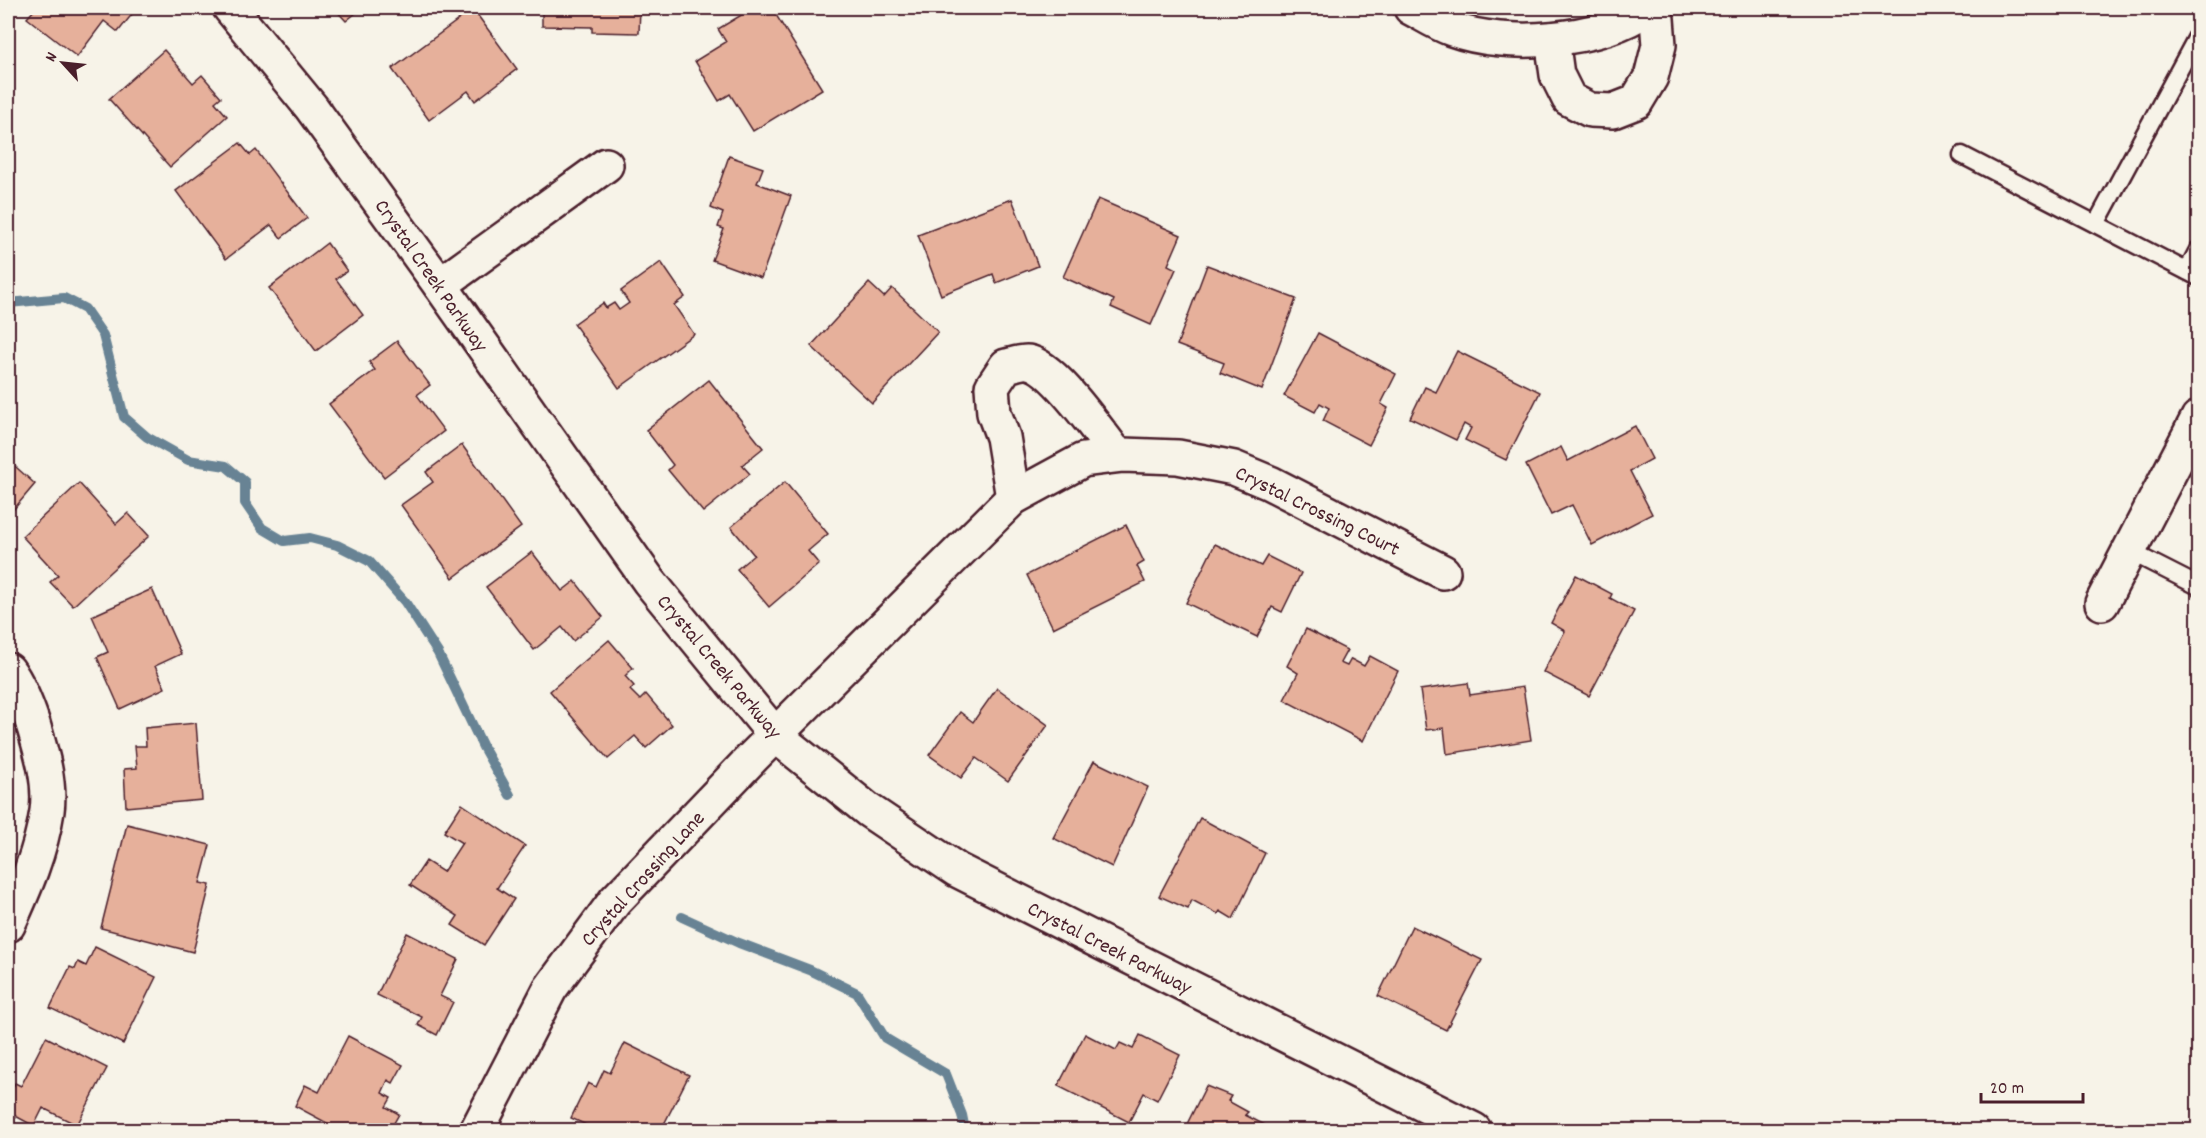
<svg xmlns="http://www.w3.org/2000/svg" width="2206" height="1138" font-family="Dekko,sans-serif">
<rect width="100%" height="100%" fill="#f7f3e8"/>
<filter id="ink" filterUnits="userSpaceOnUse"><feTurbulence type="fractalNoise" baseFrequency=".0167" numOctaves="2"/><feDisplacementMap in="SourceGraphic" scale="12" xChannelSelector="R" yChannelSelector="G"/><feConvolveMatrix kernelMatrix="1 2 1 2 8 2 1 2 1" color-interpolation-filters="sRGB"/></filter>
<g filter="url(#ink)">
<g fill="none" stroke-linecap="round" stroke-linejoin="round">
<g stroke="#678394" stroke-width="10">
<path d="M 8,303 L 64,298 L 85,309 L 103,335 L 124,417 L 147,437 L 188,460 L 226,466 L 245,482 L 245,503 L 262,528 L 284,541 L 310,538 L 337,545 L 369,561 L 405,602 L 438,653 L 483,747 L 510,795"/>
<path d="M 682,917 L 739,943 L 810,970 L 857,993 L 885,1038 L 946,1074 L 962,1115 L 965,1130"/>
</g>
</g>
<g fill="#e6b09b" stroke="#4a1f2b" stroke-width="1.5">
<path d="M 36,8 L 137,8 L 118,32 L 104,21 L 77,57 L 27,18 Z"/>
<path d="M 334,8 L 362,8 L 346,21 Z"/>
<path d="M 542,8 L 640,8 L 639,33 L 592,32 L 592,27 L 542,26 Z"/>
<path d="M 753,8 L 758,8 L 763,16 L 773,10 L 822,89 L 753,131 L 730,94 L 719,101 L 695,61 L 726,42 L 718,29 Z"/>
<path d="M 473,9 L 517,69 L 475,101 L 468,91 L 429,120 L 392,69 Z"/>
<path d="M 164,50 L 193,83 L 202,75 L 221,97 L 215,102 L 227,116 L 170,167 L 109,99 Z"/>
<path d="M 240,143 L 250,155 L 256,150 L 307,218 L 281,238 L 271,225 L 226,259 L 176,191 Z"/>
<path d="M 729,156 L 763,168 L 757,183 L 791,196 L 761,278 L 712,260 L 724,229 L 718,227 L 723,213 L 711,208 Z"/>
<path d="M 1012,199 L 1038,266 L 996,283 L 993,274 L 941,295 L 918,235 Z"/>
<path d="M 1098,199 L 1181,235 L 1168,265 L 1176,269 L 1151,325 L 1111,307 L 1114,300 L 1063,277 Z"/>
<path d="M 327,243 L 347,271 L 336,279 L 363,315 L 316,351 L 269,288 Z"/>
<path d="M 661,262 L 685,297 L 674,305 L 694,334 L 619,388 L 574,324 L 603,303 L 606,308 L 614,303 L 619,310 L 629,303 L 621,291 Z"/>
<path d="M 1207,265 L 1296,299 L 1262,390 L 1220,373 L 1224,363 L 1177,345 Z"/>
<path d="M 869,283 L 884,297 L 892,288 L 938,332 L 872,403 L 811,346 Z"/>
<path d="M 1318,333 L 1396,374 L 1381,404 L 1388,408 L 1369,445 L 1323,421 L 1329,408 L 1320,403 L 1315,412 L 1284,396 Z"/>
<path d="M 397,341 L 430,385 L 417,395 L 444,431 L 384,477 L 329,404 L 375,370 L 369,362 Z"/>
<path d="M 1457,351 L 1540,392 L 1506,460 L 1465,440 L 1471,428 L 1464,424 L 1456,440 L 1410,418 L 1425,387 L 1436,392 Z"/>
<path d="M 709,380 L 763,448 L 742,465 L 750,474 L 703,512 L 668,470 L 673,465 L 646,430 Z"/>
<path d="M 1635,426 L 1652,459 L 1630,471 L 1652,514 L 1592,545 L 1572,505 L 1551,515 L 1526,465 L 1561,447 L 1568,461 Z"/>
<path d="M 462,445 L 521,527 L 453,578 L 401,505 L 433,482 L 426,472 Z"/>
<path d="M 8,460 L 35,484 L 8,516 Z"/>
<path d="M 785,482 L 828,534 L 808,551 L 819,564 L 769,607 L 737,569 L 754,555 L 731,527 Z"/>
<path d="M 79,483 L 116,524 L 128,513 L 149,536 L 73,606 L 50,582 L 58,575 L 22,536 Z"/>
<path d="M 1126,525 L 1144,562 L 1137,566 L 1145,582 L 1053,628 L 1027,575 Z"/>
<path d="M 1215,544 L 1261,566 L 1267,556 L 1301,573 L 1282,612 L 1272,607 L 1257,637 L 1186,603 Z"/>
<path d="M 532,552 L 562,591 L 575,581 L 603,617 L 573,641 L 562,627 L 534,650 L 486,587 Z"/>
<path d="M 1576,575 L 1612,594 L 1610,598 L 1634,611 L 1589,696 L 1543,672 L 1565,631 L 1551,623 Z"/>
<path d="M 152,589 L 181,654 L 155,666 L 165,688 L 120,709 L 97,657 L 108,652 L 92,616 Z"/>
<path d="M 1306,629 L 1347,650 L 1340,663 L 1347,666 L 1351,659 L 1364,666 L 1370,656 L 1398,671 L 1363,741 L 1284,700 L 1298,673 L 1287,666 Z"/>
<path d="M 609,640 L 633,668 L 625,676 L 634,686 L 630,690 L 640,700 L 646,694 L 672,725 L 646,748 L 635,736 L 608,759 L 550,691 Z"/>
<path d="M 1468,683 L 1470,695 L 1523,687 L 1531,740 L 1447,754 L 1444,728 L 1426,730 L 1420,690 Z"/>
<path d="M 997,688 L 1048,725 L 1008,781 L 976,758 L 961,778 L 929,755 L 960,712 L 973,722 Z"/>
<path d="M 196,723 L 202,800 L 126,807 L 124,769 L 137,768 L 135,746 L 146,746 L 145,728 Z"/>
<path d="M 1094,761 L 1148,787 L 1112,867 L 1053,838 Z"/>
<path d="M 462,804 L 525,846 L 497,888 L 514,899 L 484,945 L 452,925 L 458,916 L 410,885 L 426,861 L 443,872 L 462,843 L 444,832 Z"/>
<path d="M 1200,818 L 1265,853 L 1233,919 L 1220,911 L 1218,914 L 1192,900 L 1188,909 L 1159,896 Z"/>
<path d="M 127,824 L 210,845 L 200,883 L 210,885 L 193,952 L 101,928 Z"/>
<path d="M 1412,926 L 1482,960 L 1446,1030 L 1378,996 Z"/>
<path d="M 407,933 L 458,959 L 440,996 L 453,1002 L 437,1035 L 418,1025 L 422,1017 L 377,995 Z"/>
<path d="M 95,947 L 156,977 L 123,1044 L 50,1008 L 70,967 L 75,969 L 78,962 L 86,966 Z"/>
<path d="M 1085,1034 L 1116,1050 L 1120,1043 L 1133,1049 L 1140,1035 L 1180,1055 L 1157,1100 L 1144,1093 L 1129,1122 L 1058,1086 Z"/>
<path d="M 348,1036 L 403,1065 L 393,1083 L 388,1080 L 382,1093 L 391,1098 L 386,1107 L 399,1114 L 390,1130 L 340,1130 L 295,1106 L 305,1085 L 319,1092 Z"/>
<path d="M 46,1037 L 107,1068 L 77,1125 L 43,1108 L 34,1126 L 8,1112 L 8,1099 L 15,1083 L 21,1086 Z"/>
<path d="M 625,1043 L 689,1075 L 661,1130 L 597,1130 L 571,1118 L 588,1083 L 596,1087 L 604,1070 L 610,1073 Z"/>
<path d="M 1206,1086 L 1231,1096 L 1228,1101 L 1248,1112 L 1245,1115 L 1271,1128 L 1270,1130 L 1184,1130 Z"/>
</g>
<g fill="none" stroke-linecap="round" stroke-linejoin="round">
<g stroke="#4a1f2b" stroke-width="21">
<g id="lane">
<path d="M 1962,155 L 2198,277"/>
<path d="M 2096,224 L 2198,35"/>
<path d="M 2187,271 L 2198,250"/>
<path d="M 2129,551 L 2198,586"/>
</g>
</g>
<g stroke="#4a1f2b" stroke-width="38">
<g id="street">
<path d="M 230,8 L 311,107 L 440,285 L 649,581 L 775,735 L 868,810 L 957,870 L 1474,1130"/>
<path d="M 1411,8 C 1424,15 1438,24 1452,29 C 1507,49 1599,42 1648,8"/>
<path d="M 1552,39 L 1557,75 L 1569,99 L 1590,110 L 1613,111 L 1636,102 L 1651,77 L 1659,45 L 1657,19 L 1653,8"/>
<path d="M 440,285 L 606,165"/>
<path d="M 1013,498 L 1003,437 L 994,413 L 992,387 L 1006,366 C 1012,365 1022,361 1028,362 C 1054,366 1100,434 1117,455"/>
<path d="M 2102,603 L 2198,418"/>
<path d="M 8,670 C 19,685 27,706 33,724 C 41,751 51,782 47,811 C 41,851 25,888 8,925"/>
<path d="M 477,1130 L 550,989 L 615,901 L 753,757 L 1013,498 L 1083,460 L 1123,455 L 1178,457 L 1234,468 L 1270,483 L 1443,572"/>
</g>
</g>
<use href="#lane" stroke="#f7f3e8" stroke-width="16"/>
<use href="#street" stroke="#f7f3e8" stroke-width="33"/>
</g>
</g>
<g text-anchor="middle" stroke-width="6" stroke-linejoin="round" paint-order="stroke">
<g font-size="21" fill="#4a1f2b" stroke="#f7f3e8">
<text transform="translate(432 275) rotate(55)" y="7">Crystal Creek Parkway</text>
<text transform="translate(1318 510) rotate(26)" y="7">Crystal Crossing Court</text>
<text transform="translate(720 666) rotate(50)" y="7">Crystal Creek Parkway</text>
<text transform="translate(642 878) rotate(-48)" y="7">Crystal Crossing Lane</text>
<text transform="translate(1110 947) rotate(27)" y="7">Crystal Creek Parkway</text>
</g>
</g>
<rect width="2206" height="1138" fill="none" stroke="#f7f3e8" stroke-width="30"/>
<rect x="15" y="15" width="2176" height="1108" fill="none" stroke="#4a1f2b" stroke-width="2" filter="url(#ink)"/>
<g transform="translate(63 63) rotate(297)" stroke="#f7f3e8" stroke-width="4.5" paint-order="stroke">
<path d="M0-4.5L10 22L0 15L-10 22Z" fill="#4a1f2b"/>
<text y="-9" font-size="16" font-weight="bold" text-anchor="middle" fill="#4a1f2b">N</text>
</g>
<path d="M1981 1093v9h102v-9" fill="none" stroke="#4a1f2b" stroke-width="3"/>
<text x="1990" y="1093" font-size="18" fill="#4a1f2b" stroke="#f7f3e8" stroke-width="4.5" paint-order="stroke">20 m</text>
</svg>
